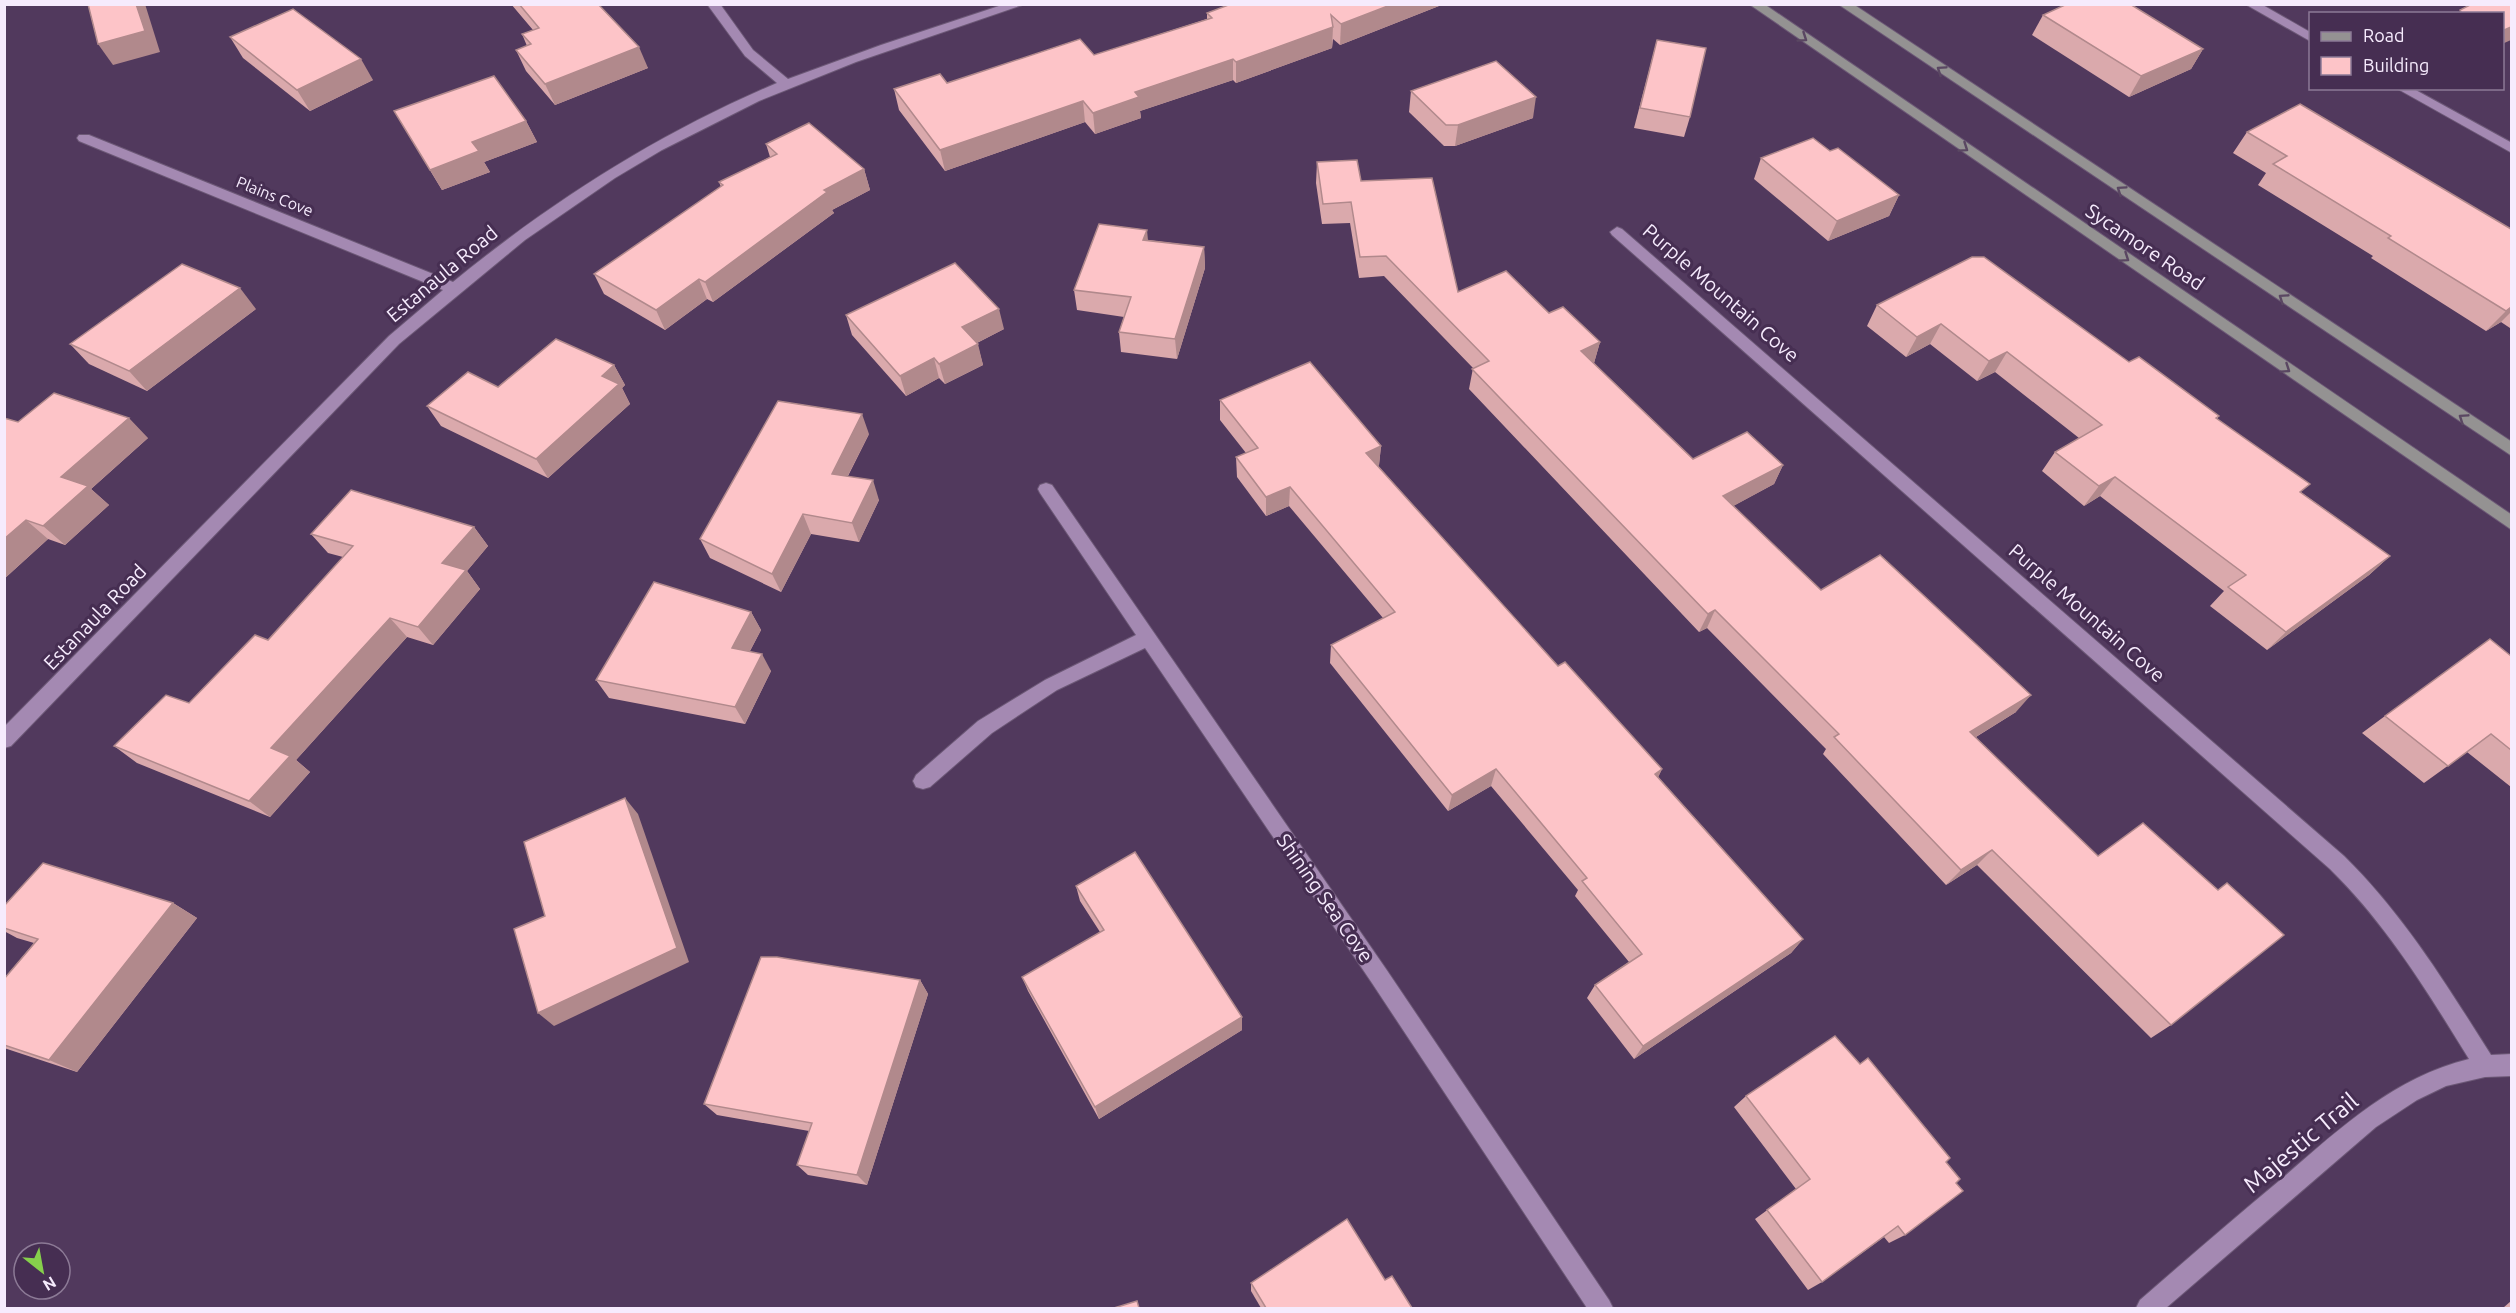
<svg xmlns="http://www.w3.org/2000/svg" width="2516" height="1313" font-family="Ubuntu,sans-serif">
<rect width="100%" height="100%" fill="#51395d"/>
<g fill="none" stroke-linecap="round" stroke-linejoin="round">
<g stroke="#6c5876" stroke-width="2">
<g id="street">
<path d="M 707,4 L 720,4 L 753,50 L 788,79 L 881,45 L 1005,4 L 1025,4 L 856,62 L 759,101 L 662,150 L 615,178 L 525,240 L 399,344 L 11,746 L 4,748 L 4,727 L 389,336 L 443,290 L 79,141 L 77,138 L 79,135 L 89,135 L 453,282 C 552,201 659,133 777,83 L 745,56 Z"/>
<path d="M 2245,4 L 2261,4 L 2310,32 L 2310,41 Z"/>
<path d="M 2396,88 L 2412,88 L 2512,143 L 2512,153 Z"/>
<path d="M 1617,227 L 1622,229 L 2344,856 C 2404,915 2446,984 2491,1055 L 2512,1054 L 2512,1076 L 2485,1077 L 2446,1086 L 2417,1100 L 2376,1127 L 2166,1308 L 2136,1308 L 2140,1300 C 2186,1260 2232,1220 2279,1181 C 2337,1131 2392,1078 2469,1059 C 2427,991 2387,925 2330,869 L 1612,235 L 1610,232 Z"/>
<path d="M 1046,483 L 1052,485 L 1386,969 L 1609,1300 L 1613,1308 L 1587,1308 L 1372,983 L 1145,648 L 1057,690 L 992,733 L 930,787 L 923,789 L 916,787 L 913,781 L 916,775 L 978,721 L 1045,680 L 1136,635 L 1040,493 L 1038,489 L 1040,485 Z"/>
</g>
</g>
<g stroke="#6c5876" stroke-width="2">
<g id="secondary">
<path d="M 1749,4 L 1764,4 L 2512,515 L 2512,530 Z"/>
<path d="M 1838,4 L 1853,4 L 2512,442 L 2512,456 Z"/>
</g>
</g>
<use href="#street" fill="#a489b2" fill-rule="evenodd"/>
<use href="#secondary" fill="#949292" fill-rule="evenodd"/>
</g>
<g fill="#daa9ac">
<path d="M 511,4 L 598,4 L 648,68 L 555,105 L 526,71 L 516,50 L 527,46 L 522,34 L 533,30 Z"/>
<path d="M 1222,4 L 1444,4 L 1340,45 L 1333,39 L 1332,48 L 1236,83 L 1233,80 L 1140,111 L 1141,118 L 1095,134 L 1085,122 L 945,171 L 899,110 L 894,89 L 947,83 L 1094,55 L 1207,19 L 1207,13 L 1225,7 Z"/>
<path d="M 2043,15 L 2203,49 L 2191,69 L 2129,97 L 2032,35 Z"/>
<path d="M 230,37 L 373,80 L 310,111 L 243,58 Z"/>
<path d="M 1657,40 L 1690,117 L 1684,137 L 1634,128 Z"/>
<path d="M 1411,91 L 1533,118 L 1455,146 L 1444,146 L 1409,112 Z"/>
<path d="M 394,111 L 526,121 L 537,142 L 484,162 L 490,172 L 442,190 Z"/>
<path d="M 2247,132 L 2511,229 L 2511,327 L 2510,328 L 2501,322 L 2486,331 L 2371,258 L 2373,256 L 2258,185 L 2266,173 L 2233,153 Z"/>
<path d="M 766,144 L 864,169 L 870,190 L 832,210 L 834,213 L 713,302 L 707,299 L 665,330 L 604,294 L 594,274 L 721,187 L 719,182 L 770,157 Z"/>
<path d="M 1830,151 L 1899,195 L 1889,216 L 1828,241 L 1754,179 L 1761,158 Z"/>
<path d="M 1317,162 L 1361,181 L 1458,292 L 1549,313 L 1600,342 L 1594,363 L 1693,459 L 1783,465 L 1774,484 L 1733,506 L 1821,590 L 2016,712 L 1976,737 L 2171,1025 L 2151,1038 L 1977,865 L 1946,885 L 1823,754 L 1826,749 L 1707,628 L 1699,632 L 1469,389 L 1473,368 L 1384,276 L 1359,278 L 1350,223 L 1322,224 L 1316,183 Z"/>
<path d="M 1148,240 L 1204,247 L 1205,268 L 1177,359 L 1121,352 L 1119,332 L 1124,317 L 1077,310 L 1074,290 Z"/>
<path d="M 1877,305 L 2129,362 L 2219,416 L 2217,419 L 2302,493 L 2390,556 L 2369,575 L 2267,650 L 2210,606 L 2224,591 L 2100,496 L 2084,506 L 2042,471 L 2055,452 L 2079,438 L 1995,372 L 1977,381 L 1930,344 L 1906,357 L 1867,326 Z"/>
<path d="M 256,309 L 147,391 L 89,364 L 70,344 Z"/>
<path d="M 846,315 L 1004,329 L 977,343 L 983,365 L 945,384 L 939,378 L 906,396 L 852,335 Z"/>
<path d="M 614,365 L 625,385 L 622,388 L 630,404 L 548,478 L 441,426 L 427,406 L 498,387 Z"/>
<path d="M 1220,400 L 1381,446 L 1379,465 L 1378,466 L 1558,666 L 1662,769 L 1658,777 L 1803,939 L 1791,953 L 1634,1059 L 1587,998 L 1595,985 L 1629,962 L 1575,896 L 1578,890 L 1491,786 L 1448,811 L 1330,663 L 1331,645 L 1383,618 L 1289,506 L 1266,516 L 1237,477 L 1236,457 L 1246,453 L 1220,420 Z"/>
<path d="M 4,418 L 18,422 L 148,438 L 91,489 L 109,505 L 65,545 L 48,539 L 4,579 Z"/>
<path d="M 869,434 L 848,476 L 879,500 L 859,542 L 811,534 L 781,592 L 710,558 L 700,539 Z"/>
<path d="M 474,527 L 488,546 L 467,571 L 480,589 L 433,645 L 407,637 L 296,760 L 310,772 L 270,817 L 137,763 L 114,746 L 189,703 L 268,640 L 343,557 L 328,553 L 311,534 Z"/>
<path d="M 751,612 L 761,630 L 750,651 L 771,671 L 745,724 L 609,698 L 596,680 Z"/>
<path d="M 2511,656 L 2511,787 L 2467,752 L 2424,783 L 2362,733 L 2385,716 Z"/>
<path d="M 1076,886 L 1242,1030 L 1099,1119 L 1028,991 L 1022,977 L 1100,932 L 1080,901 Z"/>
<path d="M 173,903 L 197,918 L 77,1072 L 4,1048 L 4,979 L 34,943 L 17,938 L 4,931 L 4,906 Z"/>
<path d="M 920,980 L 928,994 L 867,1185 L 808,1175 L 797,1165 L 809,1131 L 717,1115 L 704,1104 Z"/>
<path d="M 1860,1064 L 1946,1162 L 1905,1235 L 1889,1243 L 1884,1237 L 1822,1282 L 1808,1290 L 1755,1219 L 1796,1189 L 1734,1107 L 1746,1096 Z"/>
<path d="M 1385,1280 L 1412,1308 L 1261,1308 L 1251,1291 L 1251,1283 Z"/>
<path d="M 2511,1301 L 2511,1308 L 2503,1308 Z"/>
</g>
<g fill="#b1898c">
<path d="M 136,4 L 145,4 L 160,52 L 113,65 L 98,44 Z"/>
<path d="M 1393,4 L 1444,4 L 1340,45 L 1341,24 Z"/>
<path d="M 1333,27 L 1332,48 L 1236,83 L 1236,62 Z"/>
<path d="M 2511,27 L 2511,40 L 2502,44 L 2502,31 Z"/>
<path d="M 639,47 L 648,68 L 555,105 L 545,84 Z"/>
<path d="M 2203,49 L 2191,69 L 2129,97 L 2141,76 Z"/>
<path d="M 361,59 L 373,80 L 310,111 L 297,90 Z"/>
<path d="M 1233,59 L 1233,80 L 1140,111 L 1141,118 L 1095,134 L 1093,113 L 1135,92 Z"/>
<path d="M 1536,97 L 1533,118 L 1455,146 L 1458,125 Z"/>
<path d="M 1083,101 L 1085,122 L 945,171 L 940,150 Z"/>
<path d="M 526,121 L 537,142 L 484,162 L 490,172 L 442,190 L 430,170 L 472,142 Z"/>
<path d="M 864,169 L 870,190 L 832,210 L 834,213 L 713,302 L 705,282 L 824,190 Z"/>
<path d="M 1899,195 L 1889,216 L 1828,241 L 1837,221 Z"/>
<path d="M 1147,230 L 1149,251 L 1143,240 Z"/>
<path d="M 1204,247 L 1205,268 L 1177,359 L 1175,339 Z"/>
<path d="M 699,279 L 707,299 L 665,330 L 656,310 Z"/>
<path d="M 240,288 L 256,309 L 147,391 L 129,371 Z"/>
<path d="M 2511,307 L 2511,312 L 2501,322 L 2486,331 L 2506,311 Z"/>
<path d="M 999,309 L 1004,329 L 967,348 L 962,327 Z"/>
<path d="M 1941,324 L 1930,344 L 1906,357 L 1917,337 Z"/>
<path d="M 1600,342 L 1594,363 L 1576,371 L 1581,351 Z"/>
<path d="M 978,344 L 983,365 L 945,384 L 939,364 Z"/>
<path d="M 2007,352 L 1995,372 L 1977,381 L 1989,361 Z"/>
<path d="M 934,358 L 939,378 L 906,396 L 900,376 Z"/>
<path d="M 614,365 L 625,385 L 622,388 L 630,404 L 548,478 L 536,459 L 602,376 Z"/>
<path d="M 862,414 L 869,434 L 839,493 L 832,474 Z"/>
<path d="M 129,418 L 148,438 L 91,489 L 109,505 L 65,545 L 43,526 L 61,477 Z"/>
<path d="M 1381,446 L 1379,465 L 1364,472 L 1366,453 Z"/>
<path d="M 1783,465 L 1774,484 L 1715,516 L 1723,496 Z"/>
<path d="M 2115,477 L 2100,496 L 2084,506 L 2099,486 Z"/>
<path d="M 873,480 L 879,500 L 859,542 L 852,523 Z"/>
<path d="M 1290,487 L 1289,506 L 1266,516 L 1266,497 Z"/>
<path d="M 803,514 L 811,534 L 781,592 L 772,574 Z"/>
<path d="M 26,520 L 48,539 L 4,579 L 4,539 Z"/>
<path d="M 474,527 L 488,546 L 467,571 L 480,589 L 433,645 L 418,627 L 442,563 Z"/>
<path d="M 2390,556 L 2369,575 L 2267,650 L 2286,632 Z"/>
<path d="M 1715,610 L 1707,628 L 1699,632 L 1708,614 Z"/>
<path d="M 751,612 L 761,630 L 742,666 L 732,648 Z"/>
<path d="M 390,618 L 407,637 L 296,760 L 310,772 L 270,817 L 249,801 L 271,748 Z"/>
<path d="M 762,654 L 771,671 L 745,724 L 735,707 Z"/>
<path d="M 2031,695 L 2016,712 L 1956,749 L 1970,732 Z"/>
<path d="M 1496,769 L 1491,786 L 1448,811 L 1452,795 Z"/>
<path d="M 1662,769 L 1654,786 L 1655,774 Z"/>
<path d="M 625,798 L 638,814 L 689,962 L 554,1026 L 538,1013 Z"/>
<path d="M 1992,850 L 1977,865 L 1946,885 L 1961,870 Z"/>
<path d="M 173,903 L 197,918 L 77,1072 L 49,1060 Z"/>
<path d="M 1803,939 L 1791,953 L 1634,1059 L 1643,1046 Z"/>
<path d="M 920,980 L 928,994 L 867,1185 L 857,1175 Z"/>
<path d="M 1242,1017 L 1242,1030 L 1099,1119 L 1095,1107 Z"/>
</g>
<g fill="#fdc4c8" stroke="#b1898c" stroke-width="1.5">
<path d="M 88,4 L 136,4 L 145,31 L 98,44 Z"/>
<path d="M 519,4 L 598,4 L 639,47 L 545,84 L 516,50 L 531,44 L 522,34 L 539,28 Z"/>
<path d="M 1231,4 L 1393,4 L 1341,24 L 1331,15 L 1333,27 L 1236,62 L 1233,59 L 1135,92 L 1139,97 L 1093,113 L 1083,101 L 940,150 L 894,89 L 940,74 L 947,83 L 1080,39 L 1094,55 L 1212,18 L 1207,13 Z"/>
<path d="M 2067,4 L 2130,4 L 2203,49 L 2141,76 L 2043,15 Z"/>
<path d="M 2472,4 L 2511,4 L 2511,27 L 2502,31 L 2502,14 L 2462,14 L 2460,10 Z"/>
<path d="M 293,9 L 361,59 L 297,90 L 230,37 Z"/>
<path d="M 1657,40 L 1706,48 L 1690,117 L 1640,108 Z"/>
<path d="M 1496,61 L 1536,97 L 1458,125 L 1446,125 L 1411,91 Z"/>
<path d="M 494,76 L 526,121 L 472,142 L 479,151 L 430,170 L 394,111 Z"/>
<path d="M 2300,104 L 2511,229 L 2511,307 L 2506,311 L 2388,238 L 2391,236 L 2273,164 L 2287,156 L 2247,132 Z"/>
<path d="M 809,123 L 864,169 L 824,190 L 827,192 L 705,282 L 699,279 L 656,310 L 594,274 L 723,185 L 719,182 L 777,154 L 766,144 Z"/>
<path d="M 1813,138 L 1830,151 L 1838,148 L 1899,195 L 1837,221 L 1761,158 Z"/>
<path d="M 1357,160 L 1361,181 L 1432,178 L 1458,292 L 1506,271 L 1549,313 L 1563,307 L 1600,342 L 1581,351 L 1693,459 L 1747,432 L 1783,465 L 1723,496 L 1821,590 L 1880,555 L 2031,695 L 1970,732 L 2098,856 L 2143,823 L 2218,890 L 2227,883 L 2284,935 L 2171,1025 L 1992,850 L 1961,870 L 1834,737 L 1839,734 L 1715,610 L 1708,614 L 1472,369 L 1489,361 L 1386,256 L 1360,257 L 1351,202 L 1323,204 L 1317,162 Z"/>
<path d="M 1099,224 L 1147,230 L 1143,240 L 1204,247 L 1175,339 L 1119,332 L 1131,297 L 1074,290 Z"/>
<path d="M 1972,257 L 1984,257 L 2129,362 L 2139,357 L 2219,416 L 2216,418 L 2310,484 L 2300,492 L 2390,556 L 2286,632 L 2228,587 L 2246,575 L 2115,477 L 2099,486 L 2055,452 L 2102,425 L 2007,352 L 1989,361 L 1941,324 L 1917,337 L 1877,305 Z"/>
<path d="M 955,263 L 999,309 L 962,327 L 978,344 L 939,364 L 934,358 L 900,376 L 846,315 Z"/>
<path d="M 182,264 L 240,288 L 129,371 L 70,344 Z"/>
<path d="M 556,339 L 614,365 L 602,376 L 619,384 L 536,459 L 427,406 L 468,372 L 498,387 Z"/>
<path d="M 1310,362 L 1381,446 L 1366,453 L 1558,666 L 1565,662 L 1662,769 L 1655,774 L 1803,939 L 1643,1046 L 1595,985 L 1642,954 L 1582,881 L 1587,878 L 1496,769 L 1452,795 L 1331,645 L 1395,612 L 1290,487 L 1266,497 L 1236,457 L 1258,448 L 1220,400 Z"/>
<path d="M 54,393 L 129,418 L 61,477 L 88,486 L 43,526 L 26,520 L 4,539 L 4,418 L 18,422 Z"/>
<path d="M 778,401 L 862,414 L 832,474 L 873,480 L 852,523 L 803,514 L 772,574 L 700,539 Z"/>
<path d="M 351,490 L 474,527 L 442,563 L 466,570 L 418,627 L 390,618 L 271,748 L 290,756 L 249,801 L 114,746 L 166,695 L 189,703 L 255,635 L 268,640 L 353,546 L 311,534 Z"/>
<path d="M 654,582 L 751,612 L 732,648 L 762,654 L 735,707 L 596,680 Z"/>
<path d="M 2490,639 L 2511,656 L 2511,750 L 2491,734 L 2448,766 L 2385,716 Z"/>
<path d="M 625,798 L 677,948 L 538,1013 L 514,929 L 545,916 L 524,842 Z"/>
<path d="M 1135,852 L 1242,1017 L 1095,1107 L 1022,977 L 1104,930 L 1076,886 Z"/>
<path d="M 43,863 L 173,903 L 49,1060 L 4,1045 L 4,979 L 38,939 L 4,928 L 4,906 Z"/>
<path d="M 761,957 L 777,957 L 920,980 L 857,1175 L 797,1165 L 812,1123 L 704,1104 Z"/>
<path d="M 1835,1036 L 1860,1064 L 1868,1058 L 1950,1158 L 1946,1162 L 1960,1179 L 1956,1183 L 1963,1191 L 1905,1235 L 1898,1226 L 1822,1282 L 1767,1210 L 1810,1179 L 1746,1096 Z"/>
<path d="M 1347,1219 L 1385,1280 L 1392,1276 L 1412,1308 L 1266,1308 L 1251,1283 Z"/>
<path d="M 1137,1301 L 1139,1308 L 1114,1308 Z"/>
</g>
<defs><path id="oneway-chevron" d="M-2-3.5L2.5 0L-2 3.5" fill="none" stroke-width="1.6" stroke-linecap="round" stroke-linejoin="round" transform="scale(1.5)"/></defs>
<g stroke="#5a4762">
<use href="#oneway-chevron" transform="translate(1803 38) rotate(34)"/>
<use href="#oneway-chevron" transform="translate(1941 70) rotate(-146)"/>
<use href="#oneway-chevron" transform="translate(1964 148) rotate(34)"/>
<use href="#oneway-chevron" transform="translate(2121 190) rotate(-146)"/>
<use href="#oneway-chevron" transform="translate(2125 258) rotate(34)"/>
<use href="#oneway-chevron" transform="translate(2283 298) rotate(-146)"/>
<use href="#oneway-chevron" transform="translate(2286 369) rotate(34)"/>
<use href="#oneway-chevron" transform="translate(2463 418) rotate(-146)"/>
</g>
<g text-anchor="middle" stroke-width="6" stroke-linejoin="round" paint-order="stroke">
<g font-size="16" fill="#f6ebfd" stroke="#462e52">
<text transform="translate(275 196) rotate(22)" y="6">Plains Cove</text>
</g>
<g font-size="20" fill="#f6ebfd" stroke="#462e52">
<text transform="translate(2145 247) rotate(34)" y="7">Sycamore Road</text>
<text transform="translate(442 274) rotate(-40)" y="7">Estanaula Road</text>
<text transform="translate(1721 293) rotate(41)" y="7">Purple Mountain Cove</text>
<text transform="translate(2087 613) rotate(41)" y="7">Purple Mountain Cove</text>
<text transform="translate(95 617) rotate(-46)" y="7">Estanaula Road</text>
<text transform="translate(1325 898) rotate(55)" y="7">Shining Sea Cove</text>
</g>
<g font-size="24" fill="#f6ebfd" stroke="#462e52">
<text transform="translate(2301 1143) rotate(-40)" y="8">Majestic Trail</text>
</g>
</g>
<rect width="2516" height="1313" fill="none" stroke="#f6ebfd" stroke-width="12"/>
<rect x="2309" y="12" width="195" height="78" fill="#462e52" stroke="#8c7a96" stroke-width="1.5"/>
<rect x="2321" y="32" width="30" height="9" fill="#949292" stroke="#8c7a96" stroke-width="1.5"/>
<text x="2363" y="42" font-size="18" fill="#f6ebfd">Road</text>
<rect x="2321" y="57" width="30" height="18" fill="#fdc4c8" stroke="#8c7a96" stroke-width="1.5"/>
<text x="2363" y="72" font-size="18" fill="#f6ebfd">Building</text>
<g transform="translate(42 1271) rotate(149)"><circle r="28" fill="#462e52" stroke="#8c7a96" stroke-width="1.5"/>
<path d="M0-4.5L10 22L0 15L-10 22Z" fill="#86cf4c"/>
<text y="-9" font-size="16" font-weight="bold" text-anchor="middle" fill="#f6ebfd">N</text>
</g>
</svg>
